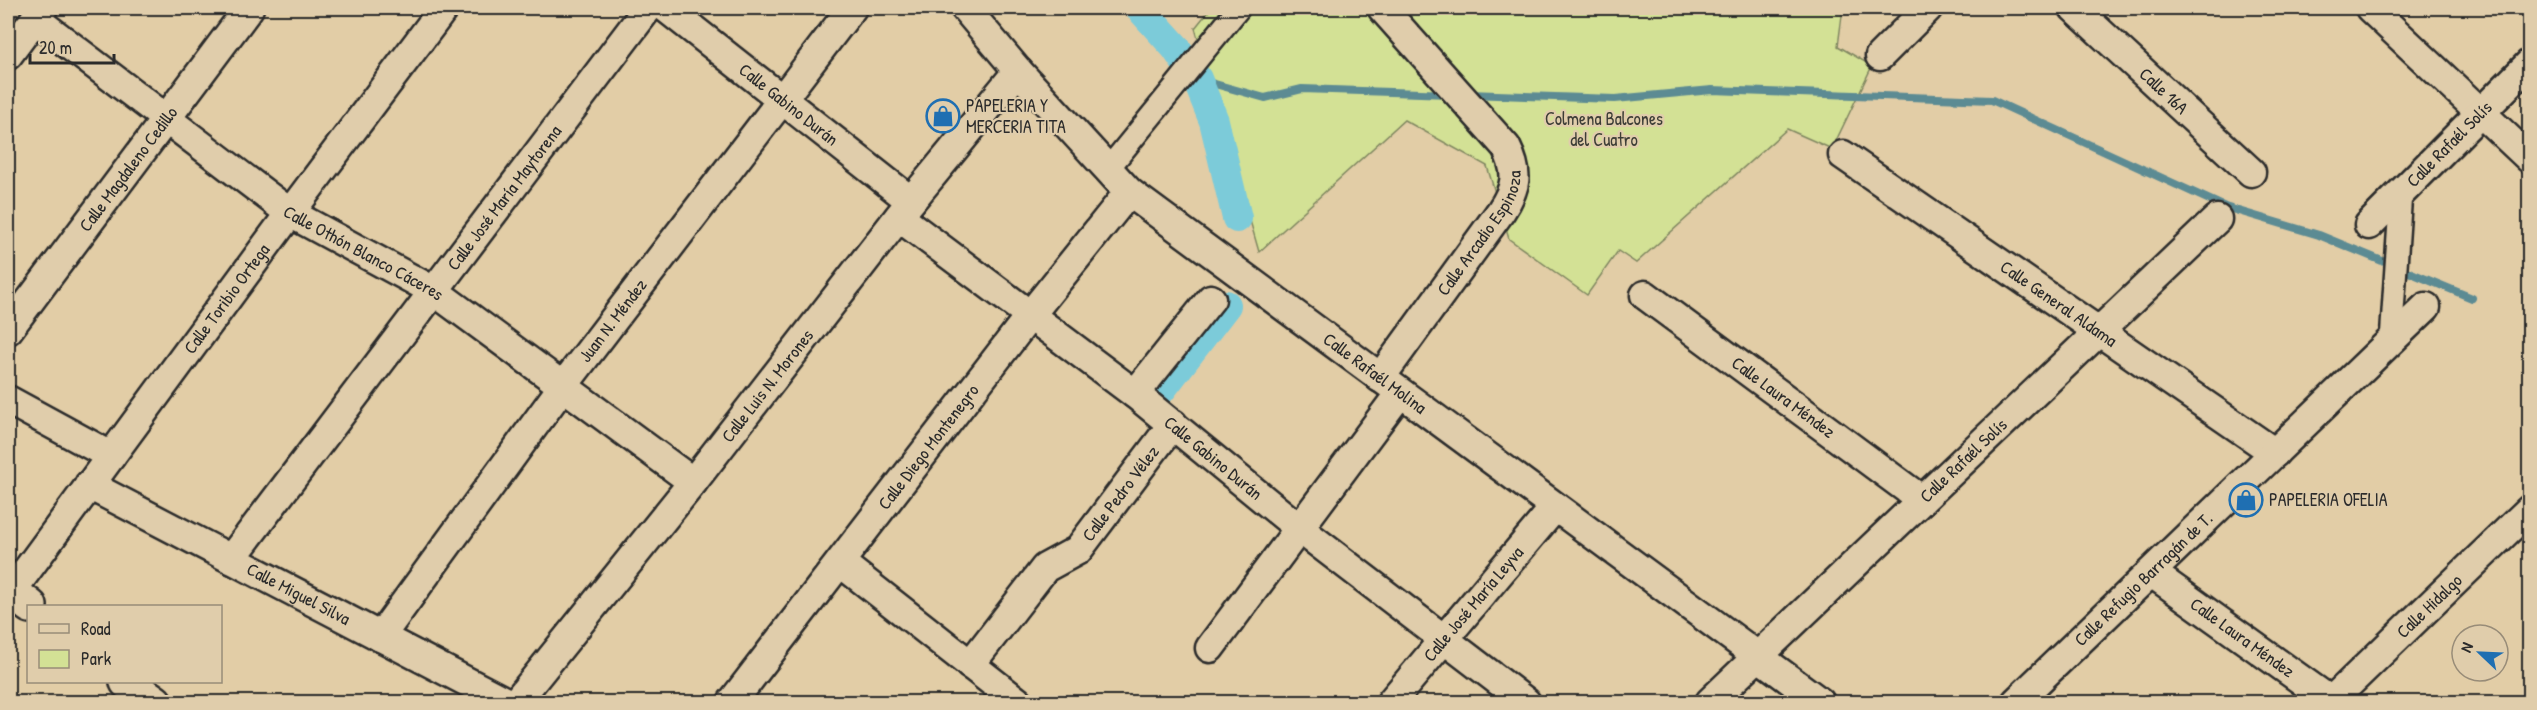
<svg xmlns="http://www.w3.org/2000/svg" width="2537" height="710" font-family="'Patrick Hand',sans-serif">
<rect width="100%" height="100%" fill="#e2cda6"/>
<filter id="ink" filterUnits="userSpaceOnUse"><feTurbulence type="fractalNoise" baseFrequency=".0167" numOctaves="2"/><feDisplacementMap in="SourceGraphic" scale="12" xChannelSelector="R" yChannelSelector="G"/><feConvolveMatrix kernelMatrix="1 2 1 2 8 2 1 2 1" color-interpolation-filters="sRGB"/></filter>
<g filter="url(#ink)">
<path fill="#d3e195" stroke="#7f8660" stroke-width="1.5" d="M 1211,8 L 1843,8 L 1838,46 L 1872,66 L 1832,149 L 1787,129 L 1636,263 L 1618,251 L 1587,295 L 1509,239 L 1487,166 L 1404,120 L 1259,252 L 1195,28 Z"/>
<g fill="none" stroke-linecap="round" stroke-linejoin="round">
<g stroke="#5c8b93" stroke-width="8">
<path d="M 1197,79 L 1265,98 L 1302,89 L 1450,94"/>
<path d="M 1468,94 L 1615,99 L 1712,90 L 1992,100 L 2225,207 L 2319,235 L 2472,298"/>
</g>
<g stroke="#7ccbd9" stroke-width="30">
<path d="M 1140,8 L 1176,48 L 1197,79 L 1214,121 L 1237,218"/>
<path d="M 1160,391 L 1226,305"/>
</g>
<g stroke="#2b2b2b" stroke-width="26">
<g id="pedestrian">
<path d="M 1108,169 L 1239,8"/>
<path d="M 2391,341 L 2401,192"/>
</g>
</g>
<g stroke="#2b2b2b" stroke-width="33">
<g id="minor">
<path id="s1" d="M 666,8 L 911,201"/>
<path id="s2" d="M 965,8 L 1018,71 L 1129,192 L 1820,702"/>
<path id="s3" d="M 2074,8 L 2251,172"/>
<path d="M 2370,8 L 2530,159"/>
<path id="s4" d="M 35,19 L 290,213 L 434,291 L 693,482"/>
<path d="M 8,55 L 43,8"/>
<path d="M 1880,56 L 1928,8"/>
<path id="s5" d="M 1843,155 L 2275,453"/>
<path id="s6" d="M 899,217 L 1135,394 L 1300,529 L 1526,702"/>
<path id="s7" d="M 2369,225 L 2530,63"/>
<path id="s8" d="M 1645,295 L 1922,500"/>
<path id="s9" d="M 8,330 L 249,8"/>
<path id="s10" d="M 1380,378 L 1501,211 C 1517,187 1519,173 1506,147 L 1382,8"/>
<path d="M 1135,394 L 1211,299"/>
<path d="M 8,400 L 111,456"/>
<path id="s11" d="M 89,485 L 506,702"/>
<path id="s12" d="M 231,559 L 648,8"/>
<path d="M 841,563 L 1018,702"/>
<path id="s13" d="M 2152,573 L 2332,702"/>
<path id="s14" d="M 11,592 L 290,213 L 444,8"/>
<path id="s15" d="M 380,637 L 563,386 L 852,8"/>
<path d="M 1210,648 L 1400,393"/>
<path id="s16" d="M 970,665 L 1045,568 L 1078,550 L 1173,424"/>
<path id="s17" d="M 516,702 L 693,482 L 911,201 L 1018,71"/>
<path id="s18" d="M 732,702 L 1031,314 L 1129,192"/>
<path id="s19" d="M 1391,702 L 1555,507"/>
<path id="s20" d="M 1710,702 L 2217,219"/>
<path id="s21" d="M 2016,702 L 2426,307"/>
<path id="s22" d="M 2330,702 L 2530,509"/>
</g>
</g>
<g stroke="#2b2b2b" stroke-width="38">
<g id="tertiary">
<path d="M 8,589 L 30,606"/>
<path d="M 127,682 L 155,702"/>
</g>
</g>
<use href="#pedestrian" stroke="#e0cdab" stroke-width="21"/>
<use href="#minor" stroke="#e0cdab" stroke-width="28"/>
<use href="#tertiary" stroke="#e0cdab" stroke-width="33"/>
</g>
</g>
<defs>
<g id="shop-ring" transform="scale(1.725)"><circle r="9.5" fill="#e0cdab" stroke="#1f6fb2" stroke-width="1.5"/><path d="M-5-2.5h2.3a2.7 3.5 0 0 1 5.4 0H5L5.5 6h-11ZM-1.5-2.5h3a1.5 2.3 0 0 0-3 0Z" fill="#1f6fb2"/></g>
</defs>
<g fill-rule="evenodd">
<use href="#shop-ring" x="943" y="116"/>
<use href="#shop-ring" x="2246" y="500"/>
</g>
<g text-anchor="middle" stroke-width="4.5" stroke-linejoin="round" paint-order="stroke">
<g font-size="18" fill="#2b2b2b" stroke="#e0cdab">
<text dy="6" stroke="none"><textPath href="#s3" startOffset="122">Calle 16A</textPath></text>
<text dy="6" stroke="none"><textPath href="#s1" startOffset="156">Calle Gabino Durán</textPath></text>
<text dy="6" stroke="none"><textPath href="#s7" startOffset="114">Calle Rafaél Solís</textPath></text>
<text dy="6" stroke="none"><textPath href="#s9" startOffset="201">Calle Magdaleno Cedillo</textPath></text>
<text dy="6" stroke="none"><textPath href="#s12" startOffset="453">Calle José María Maytorena</textPath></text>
<text dy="6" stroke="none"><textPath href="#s10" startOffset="177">Calle Arcadio Espinoza</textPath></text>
<text dy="6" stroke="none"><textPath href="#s4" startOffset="404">Calle Othón Blanco Cáceres</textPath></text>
<text dy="6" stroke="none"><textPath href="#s14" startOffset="364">Calle Toribio Ortega</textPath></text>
<text dy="6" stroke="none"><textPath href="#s5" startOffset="262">Calle General Aldama</textPath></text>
<text dy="6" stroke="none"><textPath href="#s15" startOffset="393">Juan N. Méndez</textPath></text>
<text dy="6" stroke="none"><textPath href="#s2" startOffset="552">Calle Rafaél Molina</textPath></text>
<text dy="6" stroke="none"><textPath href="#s17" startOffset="404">Calle Luis N. Morones</textPath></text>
<text dy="6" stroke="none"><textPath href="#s8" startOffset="172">Calle Laura Méndez</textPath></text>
<text dy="6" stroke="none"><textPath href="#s18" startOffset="322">Calle Diego Montenegro</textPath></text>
<text dy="6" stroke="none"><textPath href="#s6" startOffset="396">Calle Gabino Durán</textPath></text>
<text dy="6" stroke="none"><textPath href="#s20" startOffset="350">Calle Rafaél Solís</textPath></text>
<text dy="6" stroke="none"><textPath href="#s16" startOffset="231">Calle Pedro Vélez</textPath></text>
<text dy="6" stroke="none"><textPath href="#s21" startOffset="177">Calle Refugio Barragán de T.</textPath></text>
<text dy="6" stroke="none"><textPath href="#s11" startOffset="236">Calle Miguel Silva</textPath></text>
<text dy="6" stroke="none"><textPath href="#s19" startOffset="128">Calle José María Leyva</textPath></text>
<text dy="6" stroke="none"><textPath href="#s22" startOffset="138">Calle Hidalgo</textPath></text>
<text dy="6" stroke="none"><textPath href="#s13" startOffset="111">Calle Laura Méndez</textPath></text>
</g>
<g font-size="18" fill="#2b2b2b" stroke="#e0cdab" text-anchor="start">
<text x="966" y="112">PAPELERIA Y<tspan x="966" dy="21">MERCERIA TITA</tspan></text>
<text x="2269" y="506">PAPELERIA OFELIA</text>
</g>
<g font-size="18" fill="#3c3d36" stroke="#e0cdab">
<text x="1604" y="125">Colmena Balcones<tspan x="1604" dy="21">del Cuatro</tspan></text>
</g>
</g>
<rect width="2537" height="710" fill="none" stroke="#e0cdab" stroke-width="30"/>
<rect x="15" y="15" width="2507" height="680" fill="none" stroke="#2b2b2b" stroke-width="2" filter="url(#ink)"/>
<rect x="27" y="605" width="195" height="78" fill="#e0cdab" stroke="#988c78" stroke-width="1.5"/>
<rect x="39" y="624" width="30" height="9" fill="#e0cdab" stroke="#988c78" stroke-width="1.5"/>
<text x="81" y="635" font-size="18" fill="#2b2b2b">Road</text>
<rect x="39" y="650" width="30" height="18" fill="#d3e195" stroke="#988c78" stroke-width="1.5"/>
<text x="81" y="665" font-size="18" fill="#2b2b2b">Park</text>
<g transform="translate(2480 653) rotate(293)"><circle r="28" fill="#e0cdab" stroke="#988c78" stroke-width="1.5"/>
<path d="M0-4.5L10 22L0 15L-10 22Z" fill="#1f6fb2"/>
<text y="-9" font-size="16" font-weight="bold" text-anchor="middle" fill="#2b2b2b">N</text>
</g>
<path d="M30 54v9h84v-9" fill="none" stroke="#2b2b2b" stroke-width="3"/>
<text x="39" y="54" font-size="18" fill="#2b2b2b" stroke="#e0cdab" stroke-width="4.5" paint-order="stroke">20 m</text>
</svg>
